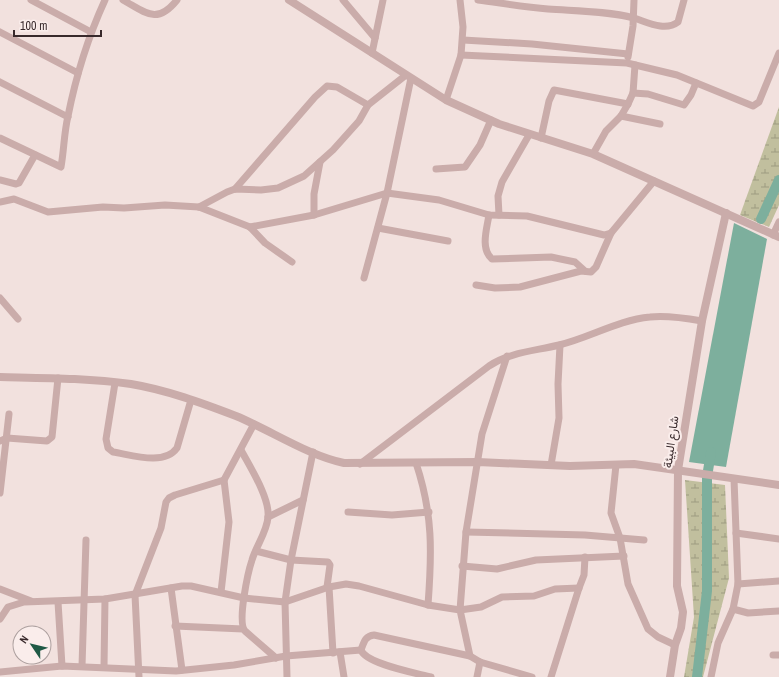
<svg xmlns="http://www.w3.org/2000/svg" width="779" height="677" font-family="'Archivo Narrow',Vazirmatn,sans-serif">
<defs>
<pattern id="wetland-marsh" width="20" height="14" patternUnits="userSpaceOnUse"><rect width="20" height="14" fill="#c1bf9e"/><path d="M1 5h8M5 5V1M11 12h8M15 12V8" fill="none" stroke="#9e9b81"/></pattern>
</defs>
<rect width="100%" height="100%" fill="#f2e1de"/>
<g fill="url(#wetland-marsh)">
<path d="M 779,107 L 779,205 L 769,227 L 740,215 Z"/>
<path d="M 685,480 L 725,485 L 729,578 L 703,677 L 684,677 L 694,617 Z"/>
</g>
<path fill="#7daf9d" d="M 734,223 L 767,239 L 726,467 L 689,462 Z"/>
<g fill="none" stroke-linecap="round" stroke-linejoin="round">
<g stroke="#7daf9d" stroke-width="10">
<path d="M 761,219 L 779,180"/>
<path d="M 697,677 L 707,591 L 707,477 L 711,452"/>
</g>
<g stroke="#caacaa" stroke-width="7">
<path d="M 31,0 L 91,32"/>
<path d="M 123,0 C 146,13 157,25 177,0"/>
<path d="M 343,0 L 375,38"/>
<path d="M 478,0 C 501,3 525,7 548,9 C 575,11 608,11 634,18 C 647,22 665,32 678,22 L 684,0"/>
<path d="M 0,32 L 78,73"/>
<path d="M 463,40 L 532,44 L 628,54"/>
<path d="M 372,53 L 383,0"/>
<path d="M 461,55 L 627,63 L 677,75 L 753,106 L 759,102 L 779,53"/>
<path d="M 628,57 L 633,26 L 634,0"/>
<path d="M 0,82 L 68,117"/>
<path d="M 633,93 L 648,94 L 684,105 L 691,95 L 696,83"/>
<path d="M 446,100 L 461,55 L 463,27 L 460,0"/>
<path d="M 621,116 L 660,124"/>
<path d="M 0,138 L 61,167 C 64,150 64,133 68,116 C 76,76 88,37 105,0"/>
<path d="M 541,138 L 549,101 L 554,90 L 628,104"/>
<path d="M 593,154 L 606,131 L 621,116 L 628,104 L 633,93 L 635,65"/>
<path d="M 436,169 L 465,167 L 480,145 L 491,120"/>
<path d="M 0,180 L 16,184 L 19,183 L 35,155"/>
<path d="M 235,189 L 315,97 L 327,86 L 337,87 L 368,105"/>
<path d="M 0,202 L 14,199 L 48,212 L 103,207 L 124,208 L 165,205 L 199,207 L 250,227 L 265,243 L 292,262"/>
<path d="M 199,207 L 227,192 L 235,189 L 261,190 L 278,188 L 304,176 L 333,150 L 359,121 L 368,105 L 406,75"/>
<path d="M 314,215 L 314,194 L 320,162"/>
<path d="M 489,215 C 487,228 480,249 492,259 L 551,257 L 575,262 L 585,271"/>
<path d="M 499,215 L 498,196 L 502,182 L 529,135"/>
<path d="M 250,227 L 314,215 L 387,193 L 439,200 L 489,215 L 527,216 L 604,235 L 611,233 L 654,181"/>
<path d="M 378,228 L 448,241"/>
<path d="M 773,235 L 779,222"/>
<path d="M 364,278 L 387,193 L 411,78"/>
<path d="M 476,285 L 495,288 L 520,287 L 581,271 L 591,272 L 596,267 L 611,233"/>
<path d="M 0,298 L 18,319"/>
<path d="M 507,356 L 482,434 L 466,532 L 460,610 L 481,607 L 502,597 L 534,596 L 555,589 L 579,588"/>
<path d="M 115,383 L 106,439 L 108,448 L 113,452 C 132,455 164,466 177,448 L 191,400"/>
<path d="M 0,441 L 7,438 L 47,441 L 52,437 L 58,378"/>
<path d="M 241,450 C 250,467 270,498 268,517 C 267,532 256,546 252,560 C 248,572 237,622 245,631 L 276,658"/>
<path d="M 416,463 C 433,514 432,552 428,605"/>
<path d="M 360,464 L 489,366 C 510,352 535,351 559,345 C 589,338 618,320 650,317 C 667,315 685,318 702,321"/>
<path d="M 551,465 L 559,418 L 558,384 L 560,345"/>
<path d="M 616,465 L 611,513 L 620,538 L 628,584 L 648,629 L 658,637 L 675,645"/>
<path d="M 0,493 L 9,414"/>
<path d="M 348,512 L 392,515 L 429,512"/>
<path d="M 268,517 L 303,500"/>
<path d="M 466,532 L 585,535 L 644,540"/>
<path d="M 736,533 L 779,539"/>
<path d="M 256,551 L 291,560 L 328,562 L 330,565 L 327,587"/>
<path d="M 462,566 L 497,569 L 536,560 L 624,556"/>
<path d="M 738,584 L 779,581"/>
<path d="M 329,587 L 333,653"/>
<path d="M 171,588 L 182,670"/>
<path d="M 0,589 L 31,601"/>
<path d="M 221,592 L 229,522 L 224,480 L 254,424"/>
<path d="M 58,602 L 62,666"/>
<path d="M 733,609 L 748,613 L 779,611"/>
<path d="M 0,619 L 8,607 L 24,602 L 105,599 L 182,586 L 191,586 L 244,598 L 285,602 L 329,587 L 346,584 L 359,586 L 428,605 L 460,610 L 470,656"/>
<path d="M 175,626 L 243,629"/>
<path d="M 340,652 L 344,677"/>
<path d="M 773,655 L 779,655"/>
<path d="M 82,666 L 86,540"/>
<path d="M 104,667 L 105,599"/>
<path d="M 0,672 L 62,666 L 176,671 L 234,665 L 286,656 L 361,650"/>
<path d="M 139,677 L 135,595 L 161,528 L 166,502 L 169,498 L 175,495 L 224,480"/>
<path d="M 287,677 L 285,602 L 291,560 L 313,452"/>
<path d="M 431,677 C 416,673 366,664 361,650 C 364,642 365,636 374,635 L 470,656 L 480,662 L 532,677"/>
<path d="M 477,677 L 480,662"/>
<path d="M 551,677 L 579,588 L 584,575 L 585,557"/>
<path d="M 711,677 L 718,643 L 733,609 L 738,584 L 734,479"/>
</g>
<g stroke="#caacaa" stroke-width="8">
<path d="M 289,0 L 446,100 L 499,124 L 593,154 L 779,237"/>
<path d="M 0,377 C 44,378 87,378 131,384 C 167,390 202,403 236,416 C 270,430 309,456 344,463 L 478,462 L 570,466 L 634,464 L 779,485"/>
<path d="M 670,677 L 675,645 L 681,628 L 683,612 L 677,586 L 678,470 L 702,321 L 726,213"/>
</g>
</g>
<g text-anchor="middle" stroke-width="4" stroke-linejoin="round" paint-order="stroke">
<g font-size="12" fill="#38292b" stroke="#faedeb">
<text transform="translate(671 442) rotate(-82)" y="4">شارع البيئة</text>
</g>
</g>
<g transform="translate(32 645) rotate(305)"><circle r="19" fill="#faedeb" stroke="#ac9f9e"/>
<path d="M0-3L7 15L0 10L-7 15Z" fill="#1f5945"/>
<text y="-6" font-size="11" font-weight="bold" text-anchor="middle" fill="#38292b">N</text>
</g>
<path d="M14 30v6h87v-6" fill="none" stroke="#38292b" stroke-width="2"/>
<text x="20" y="30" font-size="12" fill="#38292b" stroke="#faedeb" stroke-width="3" paint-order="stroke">100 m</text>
</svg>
